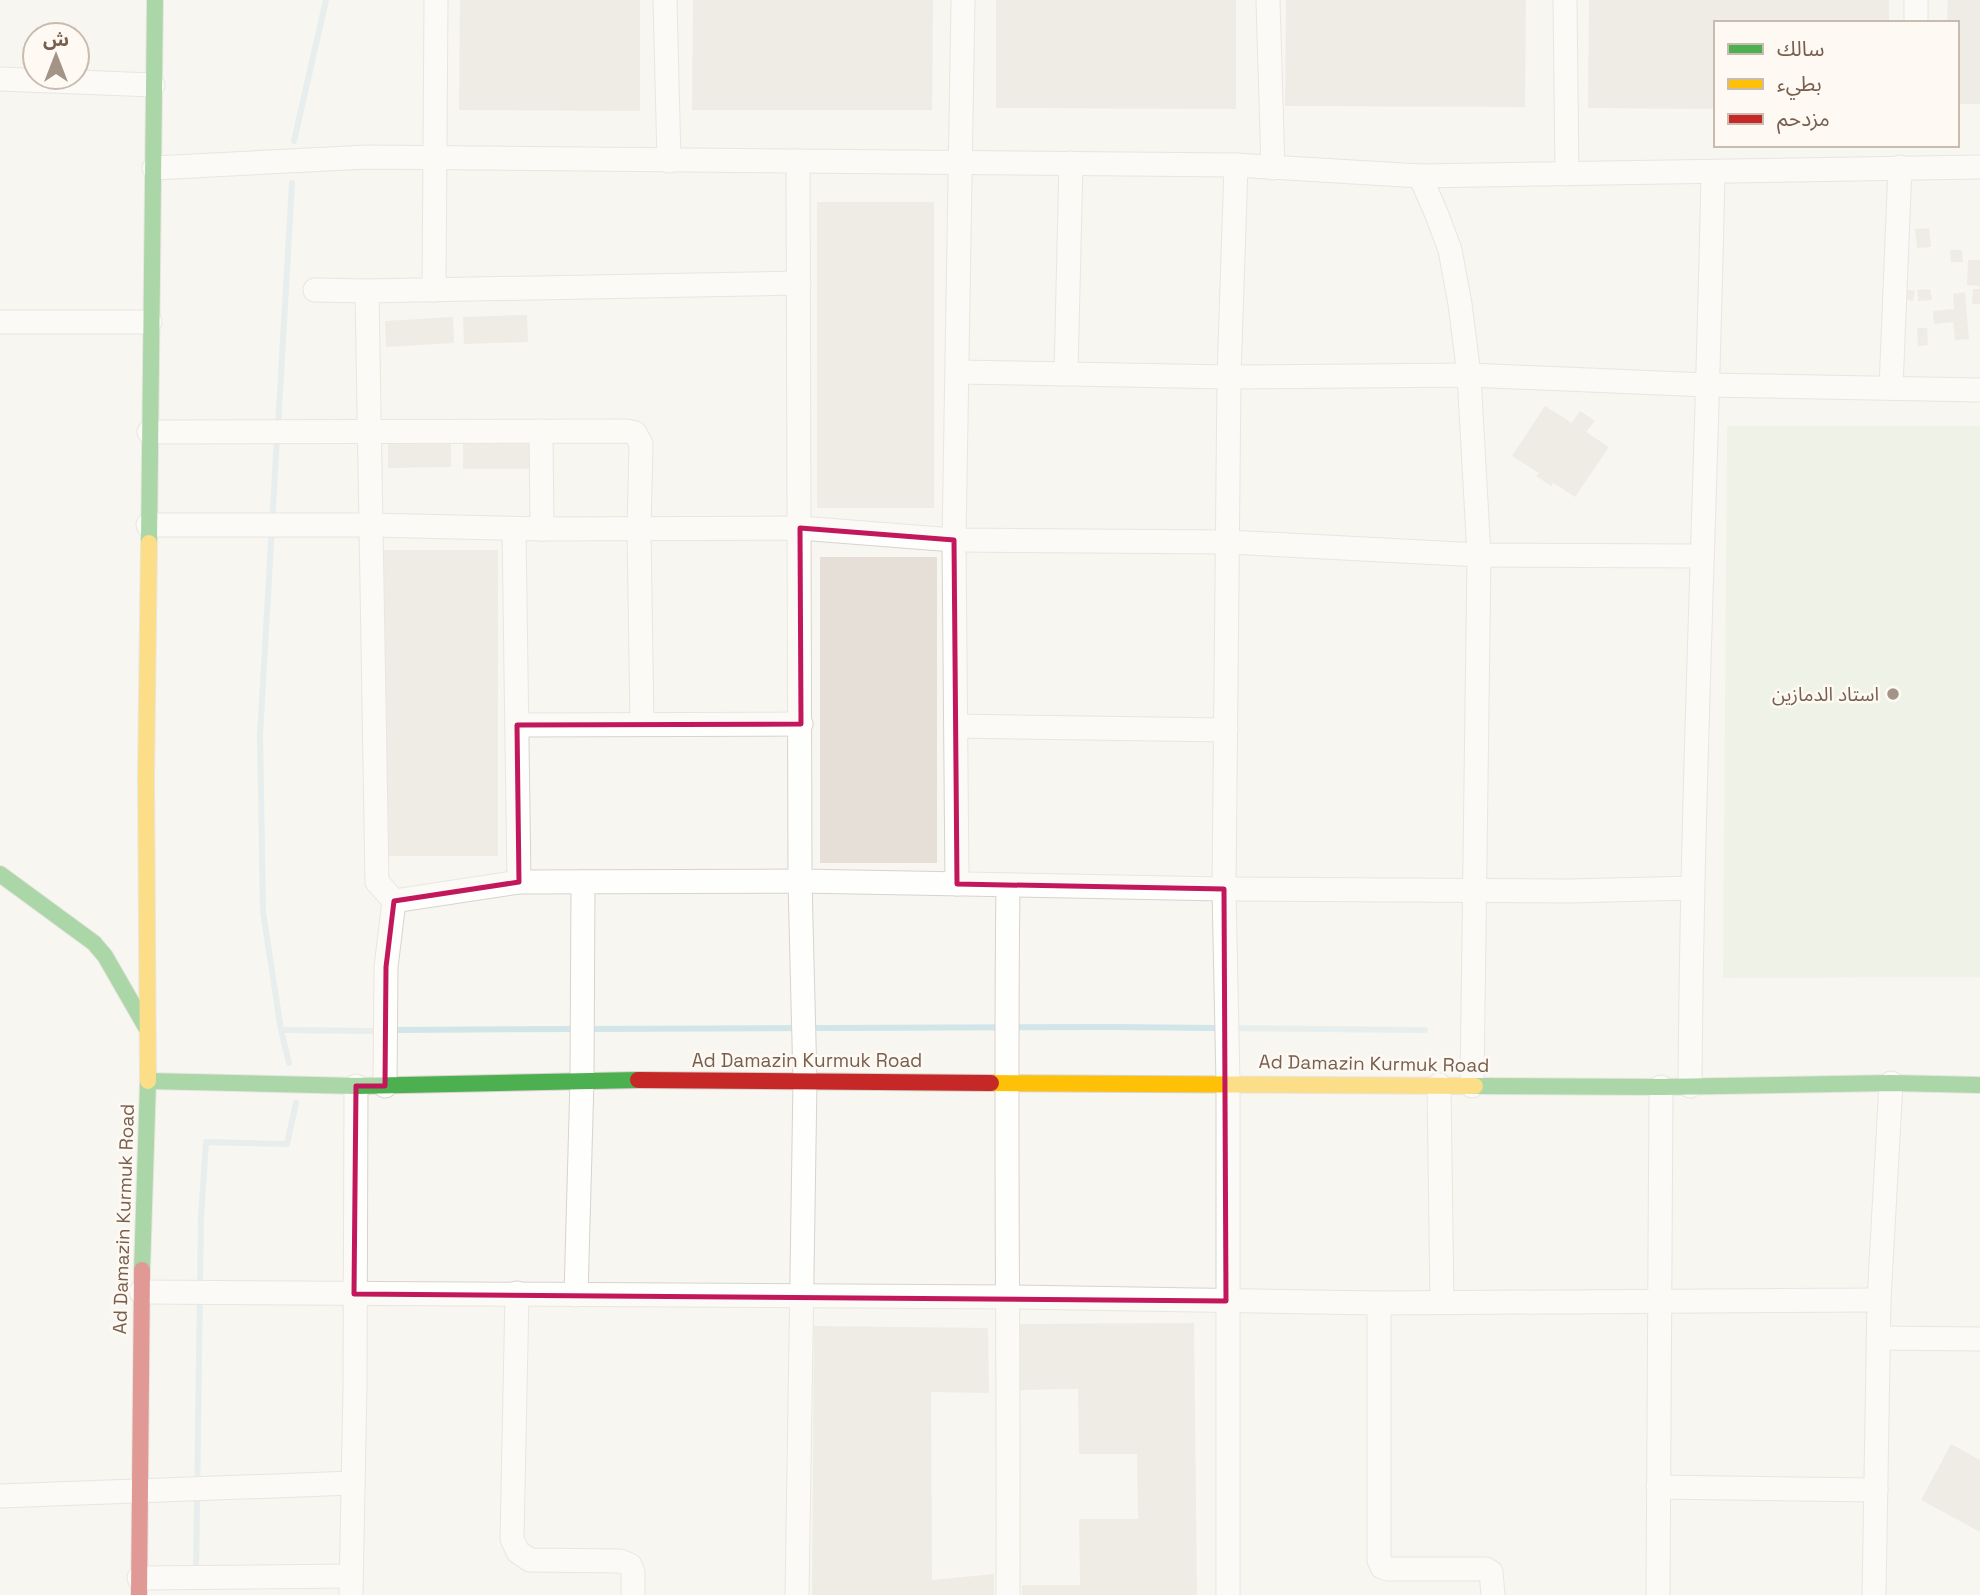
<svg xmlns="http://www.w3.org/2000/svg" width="1980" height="1595" font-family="'Space Grotesk','Noto Sans Arabic',sans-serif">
<rect width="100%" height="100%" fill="#f8f6f0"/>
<path fill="#e5efdb" d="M 1727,426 L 1980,426 L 1980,977 L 1723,978 Z"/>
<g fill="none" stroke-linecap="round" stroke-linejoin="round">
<g stroke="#d2e5e8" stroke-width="6">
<path d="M 294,141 L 326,0"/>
<path d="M 278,427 L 292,183"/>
<path d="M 277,438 L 260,735 L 263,912 L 281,1030 L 289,1063"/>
<path d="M 587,1029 L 1111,1027 L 1425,1030"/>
<path d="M 281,1030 L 374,1031"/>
<path d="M 394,1030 L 576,1029"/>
<path d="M 196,1572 L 201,1217 L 206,1142 L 287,1144 L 296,1103"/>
</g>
</g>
<g fill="#e5dfd7">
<path d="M 460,0 L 640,0 L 640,111 L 459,110 Z"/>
<path d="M 693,0 L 933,0 L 932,110 L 692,110 Z"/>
<path d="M 996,0 L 1236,0 L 1236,109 L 996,108 Z"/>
<path d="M 1286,0 L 1526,0 L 1525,107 L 1285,106 Z"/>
<path d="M 1589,0 L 1889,0 L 1889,23 L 1716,23 L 1716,109 L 1588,108 Z"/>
<path d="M 1948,0 L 1980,0 L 1980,104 L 1957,104 L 1957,23 L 1947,23 Z"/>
<rect x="817" y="202" width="117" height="306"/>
<path d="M 1929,228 L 1931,247 L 1917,248 L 1915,229 Z"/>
<path d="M 1950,250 L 1962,250 L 1963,262 L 1951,262 Z"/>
<path d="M 1968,260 L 1980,260 L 1980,286 L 1967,285 Z"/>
<path d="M 1900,288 L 1915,291 L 1913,301 L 1898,298 Z"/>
<path d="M 1930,289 L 1932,300 L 1918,301 L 1917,290 Z"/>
<path d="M 1973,289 L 1980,289 L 1980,304 L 1972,304 Z"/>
<path d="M 1965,292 L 1969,339 L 1955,340 L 1953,322 L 1934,324 L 1933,311 L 1954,309 L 1953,294 Z"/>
<path d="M 527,315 L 528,342 L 464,344 L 463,317 Z"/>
<path d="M 453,317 L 454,343 L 386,347 L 385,321 Z"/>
<path d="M 1917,328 L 1927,328 L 1928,345 L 1918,346 Z"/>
<path d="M 1545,406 L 1572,423 L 1580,411 L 1595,421 L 1586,432 L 1609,447 L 1575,497 L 1553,483 L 1551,486 L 1536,476 L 1539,473 L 1512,456 Z"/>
<path d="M 388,441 L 451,441 L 451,467 L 388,468 Z"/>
<rect x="463" y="441" width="68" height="28"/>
<rect x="381" y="550" width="117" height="306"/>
<rect x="820" y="557" width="117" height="306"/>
<path d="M 1194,1323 L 1197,1595 L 1022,1595 L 1022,1585 L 1080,1585 L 1079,1519 L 1138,1519 L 1137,1454 L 1079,1454 L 1078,1389 L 1020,1390 L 1019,1324 Z"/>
<path d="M 814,1326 L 988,1328 L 989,1393 L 931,1392 L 932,1580 L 994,1574 L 994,1595 L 812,1595 Z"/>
<path d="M 1951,1444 L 1980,1460 L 1980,1532 L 1921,1500 Z"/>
</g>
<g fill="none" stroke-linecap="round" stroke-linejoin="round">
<g stroke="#d8d3cd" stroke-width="25">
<g id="street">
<path d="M 665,0 L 669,161"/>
<path d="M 1268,0 L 1273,168"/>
<path d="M 1565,0 L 1567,174"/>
<path d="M 1916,23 L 1916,0"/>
<path d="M 0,79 L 153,85"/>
<path d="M 154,168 L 367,157 L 1236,165 L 1420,176 L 1980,167"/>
<path d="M 1420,176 L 1437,215 L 1450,250 L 1460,304 L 1469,375 L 1479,555 L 1472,1086"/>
<path d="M 315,290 L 367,291 L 799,283"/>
<path d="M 434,290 L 436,0"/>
<path d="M 367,291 L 377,882 L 394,901 L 386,967 L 385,1086"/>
<path d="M 0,322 L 150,322"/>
<path d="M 957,372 L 1229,377 L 1469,375 L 1707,385 L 1980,390"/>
<path d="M 1066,374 L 1071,163"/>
<path d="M 1891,388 L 1900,167"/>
<path d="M 541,431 L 542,529"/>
<path d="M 149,432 L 627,431 L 635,433 L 641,444 L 639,530 L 642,724"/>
<path d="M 148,525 L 371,525 L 542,529 L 800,528 L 954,540 L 1229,542 L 1479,555 L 1701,556"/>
<path d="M 514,529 L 519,882"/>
<path d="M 517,725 L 801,724"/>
<path d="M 957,726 L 1226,730"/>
<path d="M 957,884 L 954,540 L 963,0"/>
<path d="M 1008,885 C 1005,1122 1009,1358 1008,1595"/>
<path d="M 394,901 L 519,882 L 800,881 L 1224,889 L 1570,891 L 1692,888"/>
<path d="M 1439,1085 L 1442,1302"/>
<path d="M 1690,1086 C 1692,781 1707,477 1713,172"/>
<path d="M 141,1292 L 1009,1297 L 1379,1303 L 1879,1300"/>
<path d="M 517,1293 L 512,1539 L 518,1552 L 530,1560 L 620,1561 L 630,1565 L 633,1572 L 633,1595"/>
<path d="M 576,1295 L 582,1080 L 583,882"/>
<path d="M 1379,1303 L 1379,1560 L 1382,1567 L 1388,1569 L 1486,1569 L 1491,1572 L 1493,1595"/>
<path d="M 1878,1338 L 1980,1339"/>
<path d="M 1658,1487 L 1876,1490"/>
<path d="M 0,1496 L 353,1483"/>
<path d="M 139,1578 L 351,1576"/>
<path d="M 351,1595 L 355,1385 L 356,1086"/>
<path d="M 797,1595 L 805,1081 L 800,881 L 798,161"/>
<path d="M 1228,1595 L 1228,1082 L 1224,889 L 1229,377 L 1236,165"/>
<path d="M 1658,1595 L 1661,1087"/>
<path d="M 1874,1595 L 1879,1300 L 1891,1083"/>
</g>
</g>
<g stroke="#d8d3cd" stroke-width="18">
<g id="fast">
<path d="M 149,543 L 155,0"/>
<path d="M 0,874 L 94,943 L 105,956 L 147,1029"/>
<path d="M 1475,1086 L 1661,1087 L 1891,1083 L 1980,1085"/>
<path d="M 142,1270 L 148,1081 L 356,1086 L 638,1080"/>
</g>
</g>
<g stroke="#d8d3cd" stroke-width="18">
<g id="slow">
<path d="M 148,1081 L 146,777 L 149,543"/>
<path d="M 991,1083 L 1475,1086"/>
</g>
</g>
<g stroke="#d8d3cd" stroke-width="18">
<g id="jam">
<path d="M 638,1080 L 991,1083"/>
<path d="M 139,1595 L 142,1270"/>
</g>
</g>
<use href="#street" stroke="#fefefd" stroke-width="23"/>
<use href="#fast" stroke="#4caf50" stroke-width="16"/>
<use href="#slow" stroke="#ffc107" stroke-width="16"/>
<use href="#jam" stroke="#c62828" stroke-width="16"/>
</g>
<path d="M0 0H1980V1595H0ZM 800,528 L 954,540 L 957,884 L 1224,889 L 1226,1301 L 354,1294 L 356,1086 L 385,1086 L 386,967 L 394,901 L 519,882 L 517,725 L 801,724 Z" fill="#f8f6f0" fill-opacity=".55" fill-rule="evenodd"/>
<path fill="none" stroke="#c2185b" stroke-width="5" stroke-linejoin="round" d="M 800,528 L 954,540 L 957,884 L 1224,889 L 1226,1301 L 354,1294 L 356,1086 L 385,1086 L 386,967 L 394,901 L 519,882 L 517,725 L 801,724 Z"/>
<circle fill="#a49487" stroke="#fefaf3" stroke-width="2.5" cx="1893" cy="694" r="7"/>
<g text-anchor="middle" stroke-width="5" stroke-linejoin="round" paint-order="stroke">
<g font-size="19" fill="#775f4f" stroke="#fefaf3" text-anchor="end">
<text x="1879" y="701">استاد الدمازين</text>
</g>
<g font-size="19" fill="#775f4f" stroke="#fefaf3">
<text x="807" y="1067">Ad Damazin Kurmuk Road</text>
<text transform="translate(1374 1063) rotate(1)" y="7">Ad Damazin Kurmuk Road</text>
<text transform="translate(123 1219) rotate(-88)" y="7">Ad Damazin Kurmuk Road</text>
</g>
</g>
<rect x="1714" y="21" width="245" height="126" fill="#fefaf3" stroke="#c8bcb1" stroke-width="2"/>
<rect x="1728" y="44" width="35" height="10" fill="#4caf50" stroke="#c8bcb1" stroke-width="2"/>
<text x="1777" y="56" font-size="21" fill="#775f4f">سالك</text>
<rect x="1728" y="79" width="35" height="10" fill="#ffc107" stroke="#c8bcb1" stroke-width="2"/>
<text x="1777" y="91" font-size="21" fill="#775f4f">بطيء</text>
<rect x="1728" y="114" width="35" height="10" fill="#c62828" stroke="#c8bcb1" stroke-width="2"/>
<text x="1777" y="126" font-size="21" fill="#775f4f">مزدحم</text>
<g transform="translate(56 56)"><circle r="33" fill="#fefaf3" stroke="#c8bcb1" stroke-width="2"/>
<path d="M0-5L12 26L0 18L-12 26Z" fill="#a49487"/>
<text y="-10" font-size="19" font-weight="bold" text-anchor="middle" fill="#775f4f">ش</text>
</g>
</svg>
